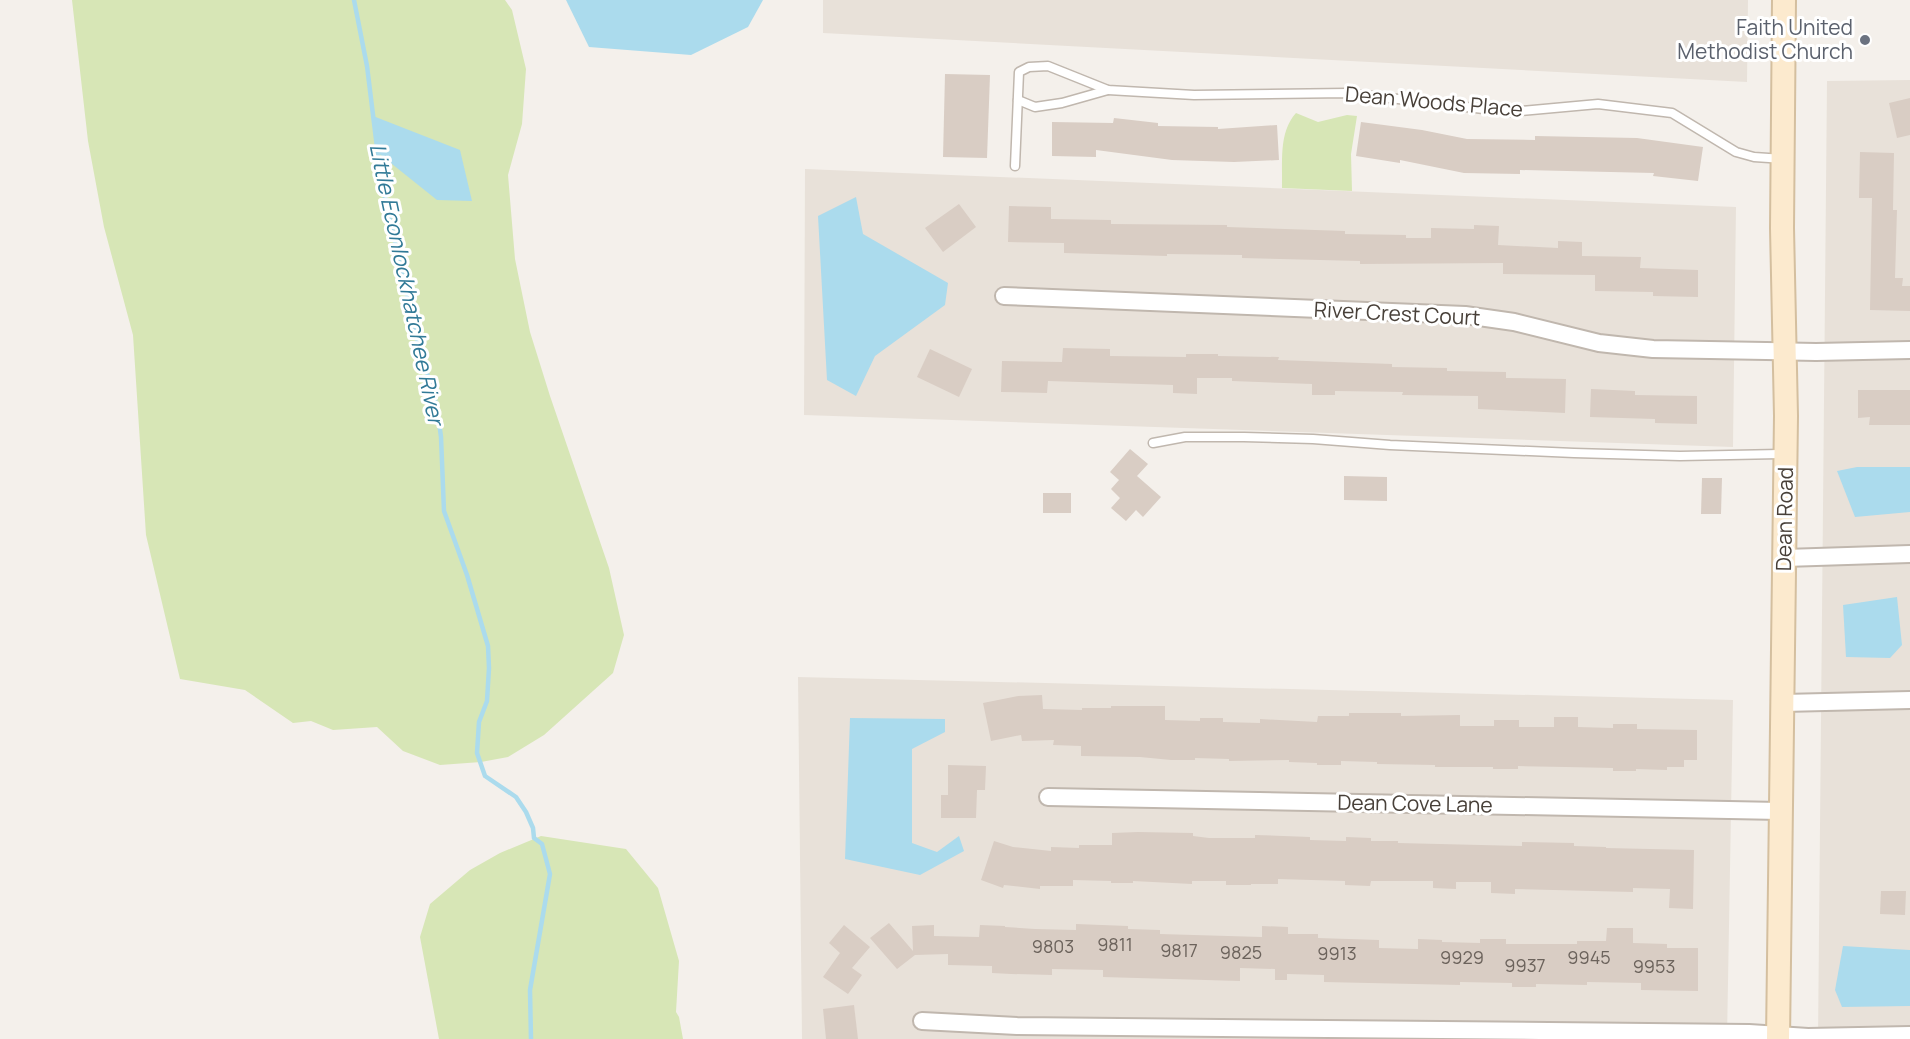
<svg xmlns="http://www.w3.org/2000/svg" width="1910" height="1039" font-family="Manrope,sans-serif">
<rect width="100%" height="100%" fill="#f4f0eb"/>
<g fill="#e8e1d9">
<path d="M 823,0 L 1748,0 L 1747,82 L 823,33 Z"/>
<path d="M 1910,80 L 1910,1039 L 1818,1039 L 1827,81 Z"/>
<path d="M 805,169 L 1736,207 L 1733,447 L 804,415 Z"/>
<path d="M 798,677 L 1733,700 L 1727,1039 L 802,1039 Z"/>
</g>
<g fill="#d7e6b6">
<path d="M 72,0 L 505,0 L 512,10 L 526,69 L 522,124 L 508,175 L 515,259 L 530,332 L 550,396 L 609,568 L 624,635 L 613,673 L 544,735 L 508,757 L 481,762 L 440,765 L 403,751 L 377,727 L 333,730 L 311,721 L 293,723 L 245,690 L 180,679 L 146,535 L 133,335 L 104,227 L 88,141 Z"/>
<path d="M 1296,113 L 1318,122 L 1347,115 L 1357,116 L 1351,154 L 1352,191 L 1282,188 C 1283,163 1278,133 1296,113 Z"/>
<path d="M 541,836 L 626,849 L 658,888 L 679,961 L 676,1012 L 679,1017 L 683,1039 L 439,1039 L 420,937 L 430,904 L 470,870 L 500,853 Z"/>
</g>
<g fill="#abdbed">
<path d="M 566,0 L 763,0 L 748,27 L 691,55 L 589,47 Z"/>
<path d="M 373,116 L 460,150 L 472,201 L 437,200 L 377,152 Z"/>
<path d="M 856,197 L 863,234 L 948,283 L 945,305 L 875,356 L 856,396 L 827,380 L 818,216 Z"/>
<path d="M 1857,467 L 1910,467 L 1910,512 L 1855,517 L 1837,471 Z"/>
<path d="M 1897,597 L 1902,645 L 1890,658 L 1846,657 L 1843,605 Z"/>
<path d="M 850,718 L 945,719 L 945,732 L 912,749 L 912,843 L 937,852 L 959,836 L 964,851 L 920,875 L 845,859 Z"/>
<path d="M 1843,946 L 1910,950 L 1910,1006 L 1842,1007 L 1835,990 Z"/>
</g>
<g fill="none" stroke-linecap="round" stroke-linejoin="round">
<path stroke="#abdbed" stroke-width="4.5" d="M 354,0 L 367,66 L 381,180 L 418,343 L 437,407 L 441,437 L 444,511 L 467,575 L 488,646 L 489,668 L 487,701 L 479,722 L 477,753 L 485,776 L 516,797 L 526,812 L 533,828 L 534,838 L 542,844 L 550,874 L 530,990 L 531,1039"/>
</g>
<g fill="#d9cdc4">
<path d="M 945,74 L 990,75 L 987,158 L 943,157 Z"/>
<path d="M 1910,98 L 1910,135 L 1897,138 L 1889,103 Z"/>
<path d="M 1114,118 L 1158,123 L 1158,126 L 1218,127 L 1218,129 L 1277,125 L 1279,160 L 1234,162 L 1172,160 L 1096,150 L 1096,157 L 1052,156 L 1052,122 L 1113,123 Z"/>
<path d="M 1361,122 L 1422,130 L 1467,139 L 1535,140 L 1535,136 L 1637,138 L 1703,147 L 1698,181 L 1653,176 L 1654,173 L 1520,170 L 1520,174 L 1464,173 L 1400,160 L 1400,163 L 1356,156 Z"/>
<path d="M 1860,152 L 1894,153 L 1893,210 L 1897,210 L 1895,278 L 1903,278 L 1902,286 L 1910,286 L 1910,311 L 1870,310 L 1872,198 L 1859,198 Z"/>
<path d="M 959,204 L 976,227 L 943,252 L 925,228 Z"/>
<path d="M 1009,206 L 1051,207 L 1051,219 L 1111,220 L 1111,224 L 1227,225 L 1227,227 L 1345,231 L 1345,234 L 1406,235 L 1406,238 L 1431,238 L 1431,228 L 1474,229 L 1474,225 L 1499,226 L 1498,245 L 1558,248 L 1558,241 L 1582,242 L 1582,256 L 1641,257 L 1640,268 L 1698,270 L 1698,297 L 1653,296 L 1653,292 L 1595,291 L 1595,275 L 1503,274 L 1503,263 L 1360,264 L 1360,261 L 1242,258 L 1242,255 L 1167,254 L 1167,256 L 1064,253 L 1064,243 L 1008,242 Z"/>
<path d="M 1063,348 L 1110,349 L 1110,356 L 1186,357 L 1186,354 L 1218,354 L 1218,356 L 1279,357 L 1278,360 L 1392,364 L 1392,367 L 1447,368 L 1447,371 L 1506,372 L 1506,378 L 1566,379 L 1565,413 L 1478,409 L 1478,396 L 1402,395 L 1403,392 L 1335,391 L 1335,395 L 1312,395 L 1312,384 L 1232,381 L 1232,378 L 1197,378 L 1197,394 L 1173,393 L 1173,385 L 1048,381 L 1047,393 L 1001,392 L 1002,361 L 1062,362 Z"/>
<path d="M 930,349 L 972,369 L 959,397 L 917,377 Z"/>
<path d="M 1591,389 L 1635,391 L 1635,395 L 1697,396 L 1697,424 L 1655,423 L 1655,419 L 1590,417 Z"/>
<path d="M 1858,390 L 1910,390 L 1910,425 L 1869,425 L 1870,417 L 1858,418 Z"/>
<path d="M 1130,449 L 1148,464 L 1137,476 L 1161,497 L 1143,517 L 1136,510 L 1126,521 L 1111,508 L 1120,498 L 1111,489 L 1119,480 L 1110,472 Z"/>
<path d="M 1344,476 L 1387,477 L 1387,501 L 1344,500 Z"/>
<path d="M 1702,478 L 1722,478 L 1721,514 L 1701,514 Z"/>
<rect x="1043" y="493" width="28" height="20"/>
<path d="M 1042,695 L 1043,709 L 1082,710 L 1082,708 L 1111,708 L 1111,706 L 1165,706 L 1165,720 L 1200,721 L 1200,718 L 1223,718 L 1223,722 L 1260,723 L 1260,719 L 1317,722 L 1318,716 L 1349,716 L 1349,713 L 1401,713 L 1401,716 L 1460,715 L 1460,726 L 1494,726 L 1494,720 L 1519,720 L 1519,727 L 1554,727 L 1554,717 L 1578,717 L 1578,727 L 1613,728 L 1613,724 L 1637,724 L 1637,729 L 1697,730 L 1697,760 L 1684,760 L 1684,767 L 1667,767 L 1667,770 L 1636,769 L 1636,771 L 1613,771 L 1613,768 L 1566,767 L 1518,766 L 1518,769 L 1493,769 L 1493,767 L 1435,767 L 1435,765 L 1377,764 L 1377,762 L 1341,761 L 1341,765 L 1317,765 L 1317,763 L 1289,762 L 1289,760 L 1229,761 L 1229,759 L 1195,758 L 1195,760 L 1171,760 L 1140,757 L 1081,756 L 1081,746 L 1053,745 L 1054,740 L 1022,741 L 1021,735 L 991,741 L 983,703 L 1018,696 Z"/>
<path d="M 948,765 L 986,766 L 985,790 L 977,790 L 976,818 L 941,818 L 941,795 L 948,795 Z"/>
<path d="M 1138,832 L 1193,833 L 1193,836 L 1209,838 L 1255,838 L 1255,835 L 1310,837 L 1310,840 L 1346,841 L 1346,837 L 1371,838 L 1371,841 L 1398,841 L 1398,843 L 1522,846 L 1522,842 L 1574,843 L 1574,846 L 1606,847 L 1606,848 L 1694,850 L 1693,909 L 1669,908 L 1670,889 L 1633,888 L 1633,892 L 1515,889 L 1515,894 L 1491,893 L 1491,882 L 1456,882 L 1456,889 L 1433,888 L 1433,881 L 1371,881 L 1370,886 L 1345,885 L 1345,881 L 1278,879 L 1278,884 L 1251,884 L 1251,885 L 1226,885 L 1226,881 L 1192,881 L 1192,884 L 1133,881 L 1133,883 L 1111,883 L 1111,881 L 1073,880 L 1073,886 L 1040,886 L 1040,889 L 1004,885 L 1003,888 L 981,880 L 994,841 L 1013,847 L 1051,851 L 1051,847 L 1079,848 L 1079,845 L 1112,845 L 1112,833 Z"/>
<path d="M 1881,891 L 1906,891 L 1905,915 L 1880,914 Z"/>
<path d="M 889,923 L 913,951 L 912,926 L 934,925 L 934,936 L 979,937 L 980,925 L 1005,926 L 1005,927 L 1035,929 L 1076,930 L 1076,924 L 1128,926 L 1128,929 L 1160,930 L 1160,934 L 1262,937 L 1262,926 L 1288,927 L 1288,934 L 1318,934 L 1318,938 L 1379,940 L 1379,948 L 1418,949 L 1418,939 L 1442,940 L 1442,942 L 1480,943 L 1480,939 L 1506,939 L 1506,944 L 1577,944 L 1577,941 L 1606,941 L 1607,928 L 1633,928 L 1633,943 L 1667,944 L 1667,948 L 1698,948 L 1698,991 L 1641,990 L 1641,983 L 1587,982 L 1587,985 L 1536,984 L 1536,987 L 1512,987 L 1512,983 L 1460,982 L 1460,985 L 1324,982 L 1324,975 L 1287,974 L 1287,980 L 1275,980 L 1275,969 L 1240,968 L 1240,981 L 1103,977 L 1103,970 L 1052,969 L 1052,975 L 1011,974 L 992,973 L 992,966 L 948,965 L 948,954 L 915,955 L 897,969 L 870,938 Z"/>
<path d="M 844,925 L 870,947 L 852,968 L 862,975 L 848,994 L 823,977 L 840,953 L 829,943 Z"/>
<path d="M 854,1005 L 858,1039 L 826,1039 L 823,1009 Z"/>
</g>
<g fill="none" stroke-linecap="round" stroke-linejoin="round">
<g stroke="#c0b7ae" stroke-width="11">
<g id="lane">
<path d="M 1018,100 L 1035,107 L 1062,103 L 1108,90"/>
<path d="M 1015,166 L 1019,72 L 1029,67 L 1048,66 L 1108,90 L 1194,95 L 1347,93 L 1509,112 L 1598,104 L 1672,113 L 1736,152 L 1754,157 L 1782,159"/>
<path d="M 1153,443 L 1185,437 L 1244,437 L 1313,439 L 1390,445 L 1574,453 L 1680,456 L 1785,454"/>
</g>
</g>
<g stroke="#c0b7ae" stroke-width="20">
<g id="street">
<path d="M 1004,296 L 1465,315 L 1514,322 L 1599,343 L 1653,349 L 1816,352 L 1910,350"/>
<path d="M 1785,558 L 1910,554"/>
<path d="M 1783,703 L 1910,700"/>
<path d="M 1048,797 L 1781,811"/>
<path d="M 922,1021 L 1017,1026 L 1749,1033 L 1808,1037 L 1910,1035"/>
</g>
</g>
<g stroke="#d4bf9f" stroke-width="26">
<path id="secondary" d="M 1778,1039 L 1786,416 L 1782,228 L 1784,0"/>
</g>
<use href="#lane" stroke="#fff" stroke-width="8"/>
<use href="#street" stroke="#fff" stroke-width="16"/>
<use href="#secondary" stroke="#fceace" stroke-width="22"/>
</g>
<circle fill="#6b7280" stroke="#fff" stroke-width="2" cx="1865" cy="40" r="6"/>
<g text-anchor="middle" stroke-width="6" stroke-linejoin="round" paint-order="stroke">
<g font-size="18" fill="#6c635c">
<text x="1115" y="951">9811</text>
<text x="1053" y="953">9803</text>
<text x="1179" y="957">9817</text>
<text x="1241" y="959">9825</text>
<text x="1337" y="960">9913</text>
<text x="1462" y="964">9929</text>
<text x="1589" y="964">9945</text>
<text x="1525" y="972">9937</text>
<text x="1654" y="973">9953</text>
</g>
<g font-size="21" fill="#5b616d" stroke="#fff" text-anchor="end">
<text x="1853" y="35">Faith United<tspan x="1853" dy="24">Methodist Church</tspan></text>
</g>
<g font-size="21" fill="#484039" stroke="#fff">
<text transform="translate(1434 102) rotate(5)" y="7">Dean Woods Place</text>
<text transform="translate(1397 314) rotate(3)" y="7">River Crest Court</text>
<text transform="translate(1785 519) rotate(-89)" y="7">Dean Road</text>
<text transform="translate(1415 804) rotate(1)" y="7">Dean Cove Lane</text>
</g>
<g font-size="22" font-style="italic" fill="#317a97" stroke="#fff">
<text transform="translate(407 284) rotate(78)" y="8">Little Econlockhatchee River</text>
</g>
</g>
</svg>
